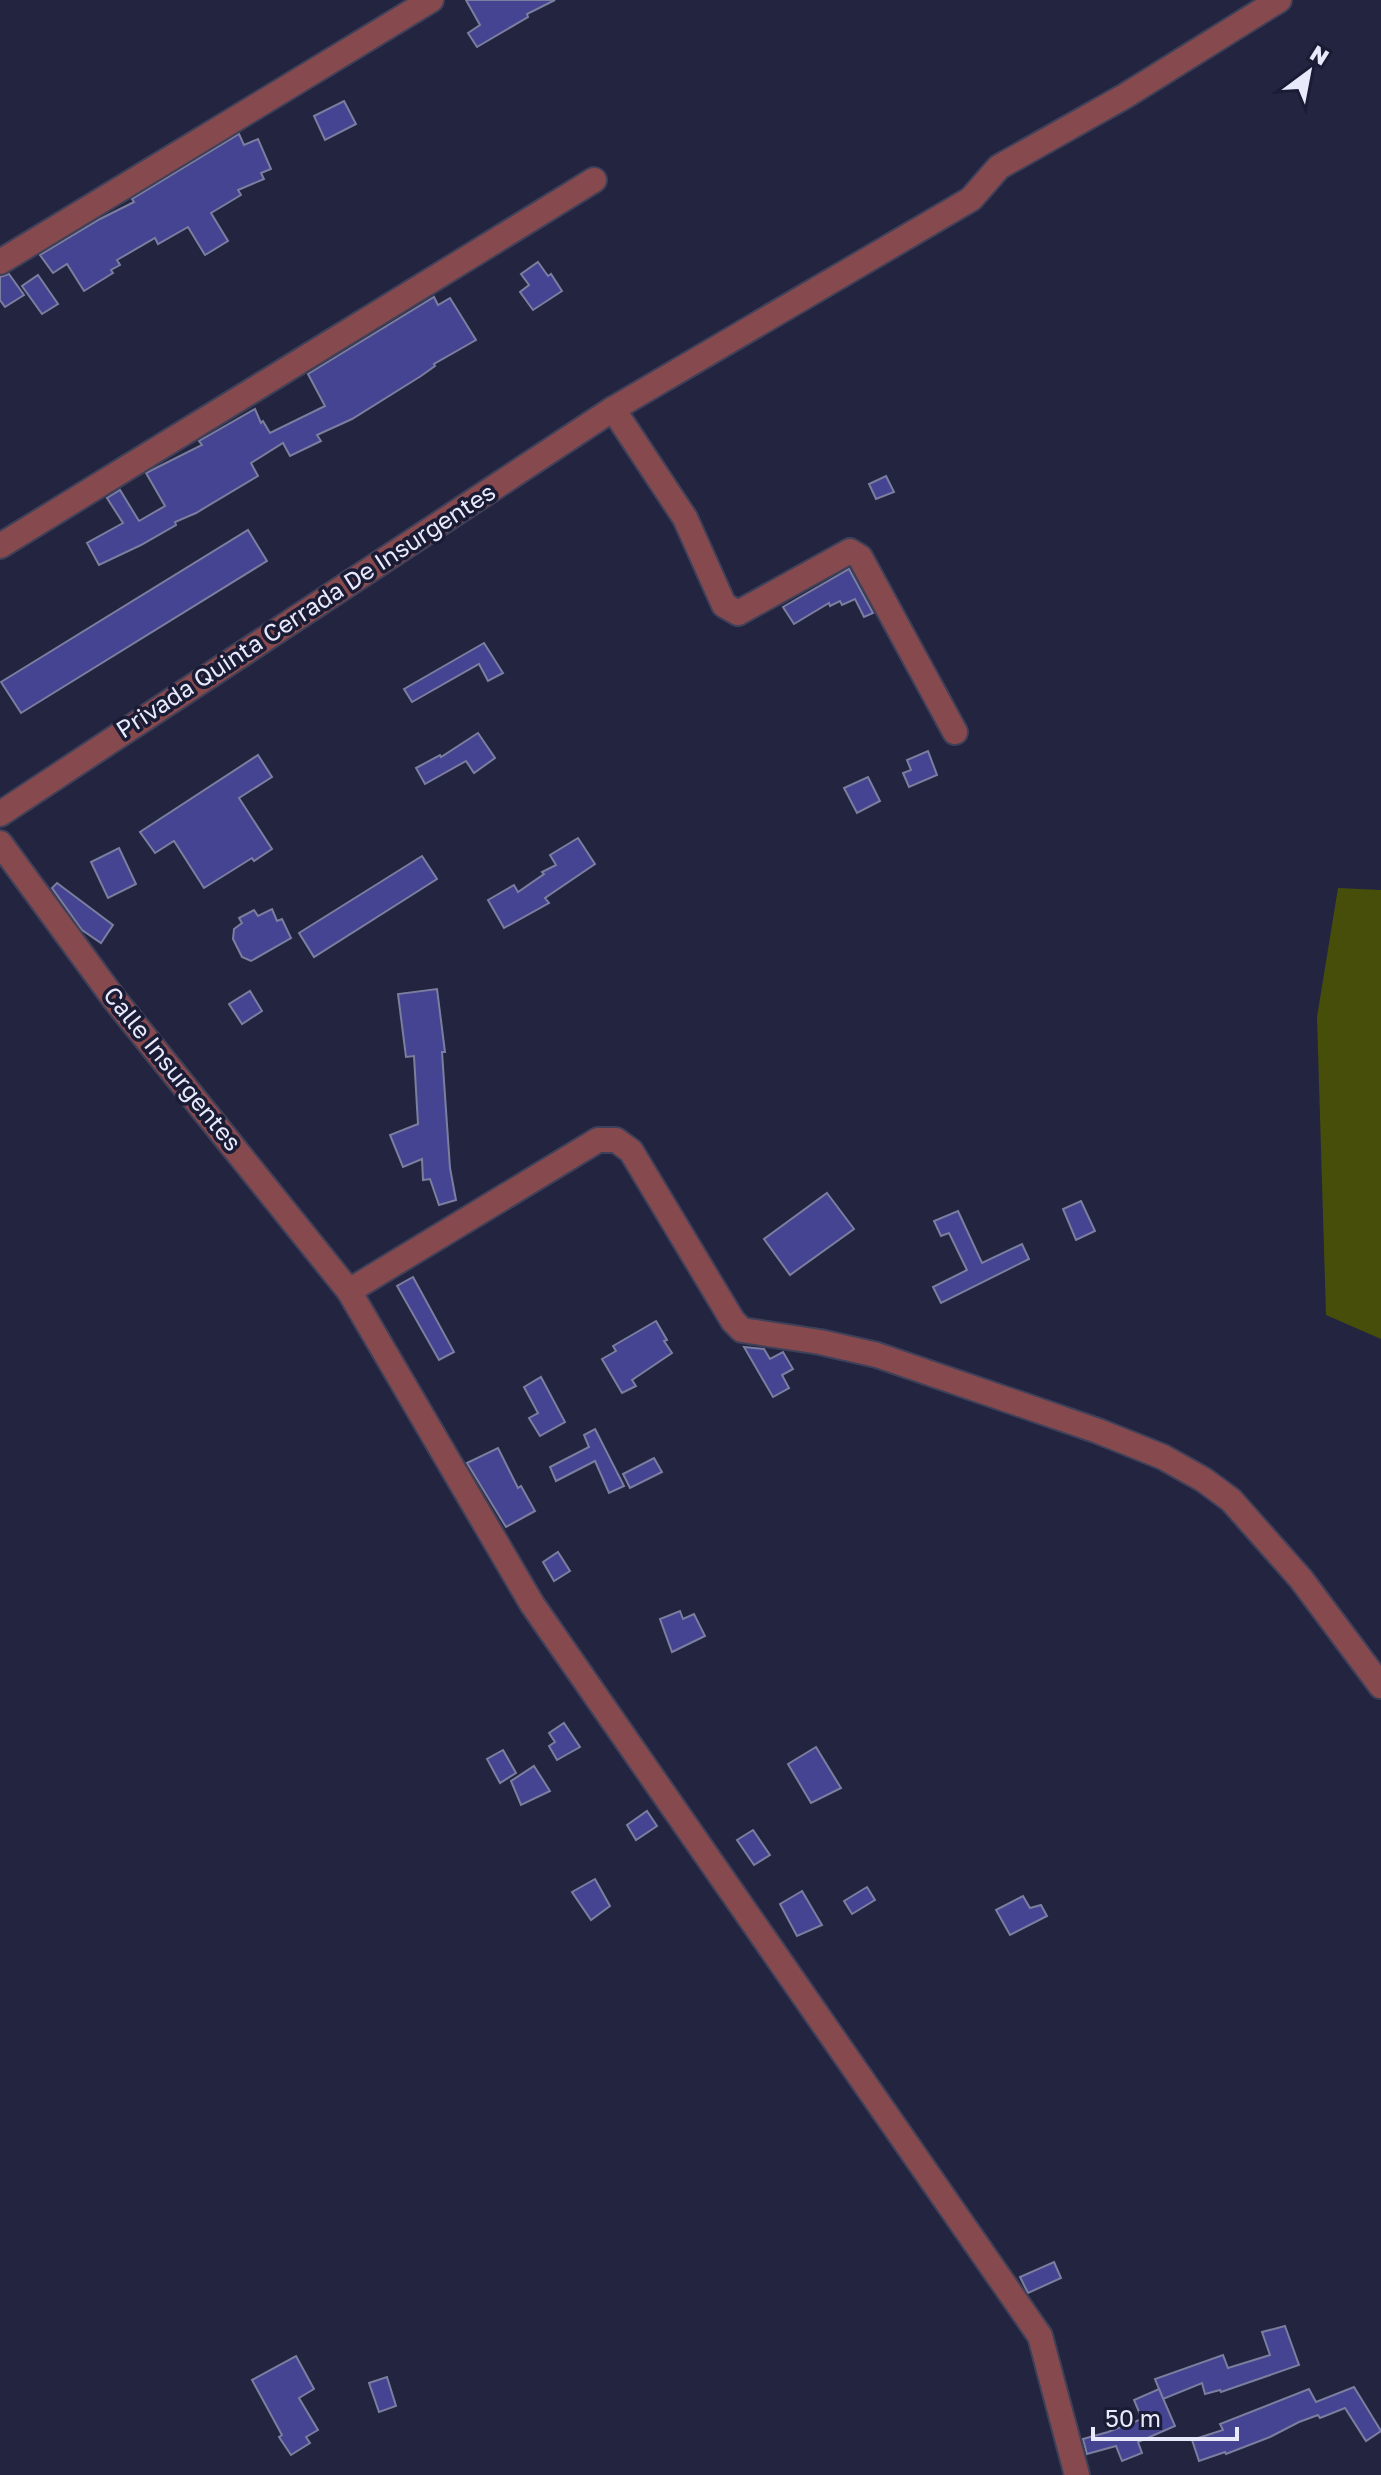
<svg xmlns="http://www.w3.org/2000/svg" width="1381" height="2475" font-family="'Golos Text',sans-serif">
<rect width="100%" height="100%" fill="#23243f"/>
<path fill="#464e0a" d="M 1338,888 L 1381,890 L 1381,1339 L 1326,1315 L 1317,1017 Z"/>
<g fill="#444492" stroke="#7b7e9e" stroke-width="2">
<path d="M 466,0 L 555,0 L 527,14 L 528,17 L 477,47 L 468,33 L 480,25 Z"/>
<path d="M 344,101 L 356,124 L 325,140 L 314,116 Z"/>
<path d="M 239,134 L 244,145 L 258,139 L 271,169 L 261,173 L 264,179 L 238,190 L 241,195 L 211,213 L 228,241 L 205,255 L 188,227 L 158,244 L 155,238 L 117,260 L 120,265 L 111,270 L 113,273 L 84,291 L 67,264 L 53,273 L 40,255 L 100,219 L 134,202 L 132,199 Z"/>
<path d="M 538,262 L 548,276 L 551,274 L 562,291 L 533,310 L 520,292 L 529,285 L 521,274 Z"/>
<path d="M 9,274 L 24,295 L 5,307 L 0,300 L 0,277 Z"/>
<path d="M 38,275 L 58,304 L 42,314 L 22,286 Z"/>
<path d="M 434,297 L 438,305 L 450,298 L 476,340 L 434,364 L 435,366 L 421,376 L 352,419 L 317,435 L 321,441 L 290,456 L 283,443 L 251,463 L 258,476 L 196,513 L 175,522 L 176,525 L 141,545 L 99,565 L 87,543 L 123,523 L 107,498 L 120,490 L 139,521 L 165,506 L 146,473 L 202,445 L 199,441 L 255,409 L 261,423 L 263,421 L 270,433 L 325,406 L 308,374 Z"/>
<path d="M 886,476 L 894,492 L 876,499 L 869,484 Z"/>
<path d="M 248,530 L 267,561 L 21,713 L 1,682 Z"/>
<path d="M 849,569 L 873,613 L 864,617 L 855,599 L 842,605 L 840,601 L 830,606 L 829,603 L 794,624 L 783,607 Z"/>
<path d="M 484,643 L 503,673 L 488,681 L 479,664 L 412,702 L 404,689 Z"/>
<path d="M 478,733 L 495,758 L 474,773 L 466,761 L 425,784 L 416,768 L 440,755 L 441,757 Z"/>
<path d="M 928,751 L 937,775 L 909,787 L 903,773 L 911,770 L 907,760 Z"/>
<path d="M 258,755 L 272,777 L 239,798 L 272,849 L 254,861 L 252,858 L 204,888 L 174,841 L 155,853 L 140,832 Z"/>
<path d="M 868,777 L 880,801 L 857,813 L 844,788 Z"/>
<path d="M 578,838 L 595,864 L 545,898 L 549,903 L 504,928 L 488,900 L 514,885 L 518,892 L 544,874 L 542,872 L 556,865 L 550,855 Z"/>
<path d="M 119,848 L 136,884 L 108,898 L 91,862 Z"/>
<path d="M 422,856 L 437,879 L 314,957 L 299,933 Z"/>
<path d="M 57,883 L 113,925 L 101,943 L 82,930 L 52,888 Z"/>
<path d="M 272,909 L 277,921 L 282,919 L 291,938 L 251,961 L 242,957 L 233,939 L 234,929 L 242,923 L 239,918 L 254,910 L 258,916 Z"/>
<path d="M 437,989 L 445,1052 L 442,1052 L 450,1168 L 456,1200 L 439,1205 L 430,1179 L 423,1180 L 422,1159 L 403,1167 L 390,1135 L 418,1124 L 414,1056 L 406,1057 L 398,994 Z"/>
<path d="M 250,991 L 262,1011 L 242,1024 L 229,1004 Z"/>
<path d="M 827,1193 L 854,1229 L 790,1275 L 764,1239 Z"/>
<path d="M 1081,1201 L 1095,1231 L 1076,1240 L 1063,1209 Z"/>
<path d="M 958,1211 L 982,1263 L 1022,1244 L 1029,1259 L 941,1303 L 933,1287 L 967,1270 L 949,1233 L 941,1236 L 934,1221 Z"/>
<path d="M 413,1277 L 454,1352 L 439,1360 L 397,1286 Z"/>
<path d="M 656,1321 L 667,1340 L 664,1341 L 672,1353 L 632,1380 L 636,1386 L 622,1393 L 602,1359 L 616,1351 L 613,1346 Z"/>
<path d="M 744,1347 L 764,1349 L 770,1359 L 783,1352 L 793,1369 L 782,1375 L 789,1388 L 773,1397 Z"/>
<path d="M 541,1377 L 565,1422 L 540,1436 L 529,1418 L 538,1413 L 524,1387 Z"/>
<path d="M 595,1429 L 624,1486 L 609,1493 L 595,1461 L 556,1481 L 550,1467 L 589,1447 L 584,1435 Z"/>
<path d="M 498,1448 L 518,1488 L 521,1486 L 535,1511 L 506,1527 L 467,1463 Z"/>
<path d="M 654,1458 L 662,1472 L 630,1488 L 623,1474 Z"/>
<path d="M 558,1552 L 570,1571 L 554,1581 L 543,1562 Z"/>
<path d="M 680,1611 L 683,1619 L 694,1614 L 705,1636 L 672,1652 L 660,1619 Z"/>
<path d="M 564,1723 L 580,1747 L 557,1760 L 549,1746 L 555,1742 L 549,1733 Z"/>
<path d="M 816,1747 L 841,1788 L 811,1803 L 788,1764 Z"/>
<path d="M 503,1750 L 516,1773 L 500,1783 L 487,1759 Z"/>
<path d="M 534,1766 L 550,1791 L 521,1805 L 511,1781 Z"/>
<path d="M 647,1811 L 657,1826 L 636,1840 L 627,1825 Z"/>
<path d="M 753,1830 L 770,1855 L 754,1865 L 737,1840 Z"/>
<path d="M 595,1879 L 610,1906 L 591,1920 L 572,1892 Z"/>
<path d="M 867,1887 L 875,1900 L 852,1914 L 844,1901 Z"/>
<path d="M 802,1891 L 822,1925 L 797,1936 L 780,1904 Z"/>
<path d="M 1023,1896 L 1030,1908 L 1041,1905 L 1047,1916 L 1010,1935 L 996,1910 Z"/>
<path d="M 1054,2262 L 1061,2278 L 1028,2293 L 1020,2277 Z"/>
<path d="M 1285,2326 L 1299,2365 L 1221,2392 L 1220,2390 L 1205,2394 L 1202,2383 L 1163,2399 L 1155,2379 L 1223,2355 L 1228,2368 L 1270,2355 L 1262,2332 Z"/>
<path d="M 296,2356 L 314,2389 L 299,2398 L 318,2430 L 306,2437 L 310,2443 L 291,2455 L 279,2437 L 282,2435 L 252,2380 Z"/>
<path d="M 387,2377 L 396,2406 L 379,2412 L 369,2383 Z"/>
<path d="M 1354,2387 L 1381,2431 L 1366,2441 L 1345,2408 L 1320,2418 L 1318,2415 L 1299,2422 L 1270,2437 L 1226,2454 L 1225,2452 L 1199,2461 L 1192,2440 L 1223,2430 L 1220,2424 L 1309,2389 L 1316,2402 Z"/>
<path d="M 1159,2389 L 1175,2426 L 1138,2442 L 1142,2453 L 1122,2461 L 1116,2446 L 1087,2454 L 1083,2439 L 1108,2432 L 1142,2419 L 1134,2400 Z"/>
</g>
<g fill="none" stroke-linecap="round" stroke-linejoin="round">
<g stroke="#3f4059" stroke-width="28">
<g id="minor">
<path d="M 0,262 L 431,0"/>
<path d="M 613,409 L 685,518 L 724,605 L 738,613 L 850,551 L 860,557 L 955,732"/>
<path d="M 0,546 L 594,180"/>
<path d="M 0,814 L 613,409 L 971,199 L 999,167 L 1125,96 L 1279,0"/>
<path d="M 0,843 L 115,1000 L 349,1291 L 532,1604 L 1040,2336 L 1077,2475"/>
<path d="M 349,1291 L 598,1140 L 616,1140 L 631,1151 L 733,1321 L 742,1330 L 820,1342 L 877,1355 L 1098,1431 L 1163,1457 L 1204,1480 L 1231,1500 L 1301,1579 L 1381,1686"/>
</g>
</g>
<use href="#minor" stroke="#86494e" stroke-width="24"/>
</g>
<g text-anchor="middle" stroke-width="7" stroke-linejoin="round" paint-order="stroke">
<g font-size="24" fill="#e8eafc" stroke="#1a1b34">
<text transform="translate(306 611) rotate(-33)" y="8">Privada Quinta Cerrada De Insurgentes</text>
<text transform="translate(172 1069) rotate(51)" y="8">Calle Insurgentes</text>
</g>
</g>
<g transform="translate(1309 72) rotate(32)" stroke="#1a1b34" stroke-width="6" paint-order="stroke">
<path d="M0-6L14 30L0 20L-14 30Z" fill="#e8eafc"/>
<text y="-12" font-size="22" font-weight="bold" text-anchor="middle" fill="#e8eafc">N</text>
</g>
<path d="M1093 2427v12h144v-12" fill="none" stroke="#e8eafc" stroke-width="4"/>
<text x="1105" y="2427" font-size="24" fill="#e8eafc" stroke="#1a1b34" stroke-width="6" paint-order="stroke">50 m</text>
</svg>
